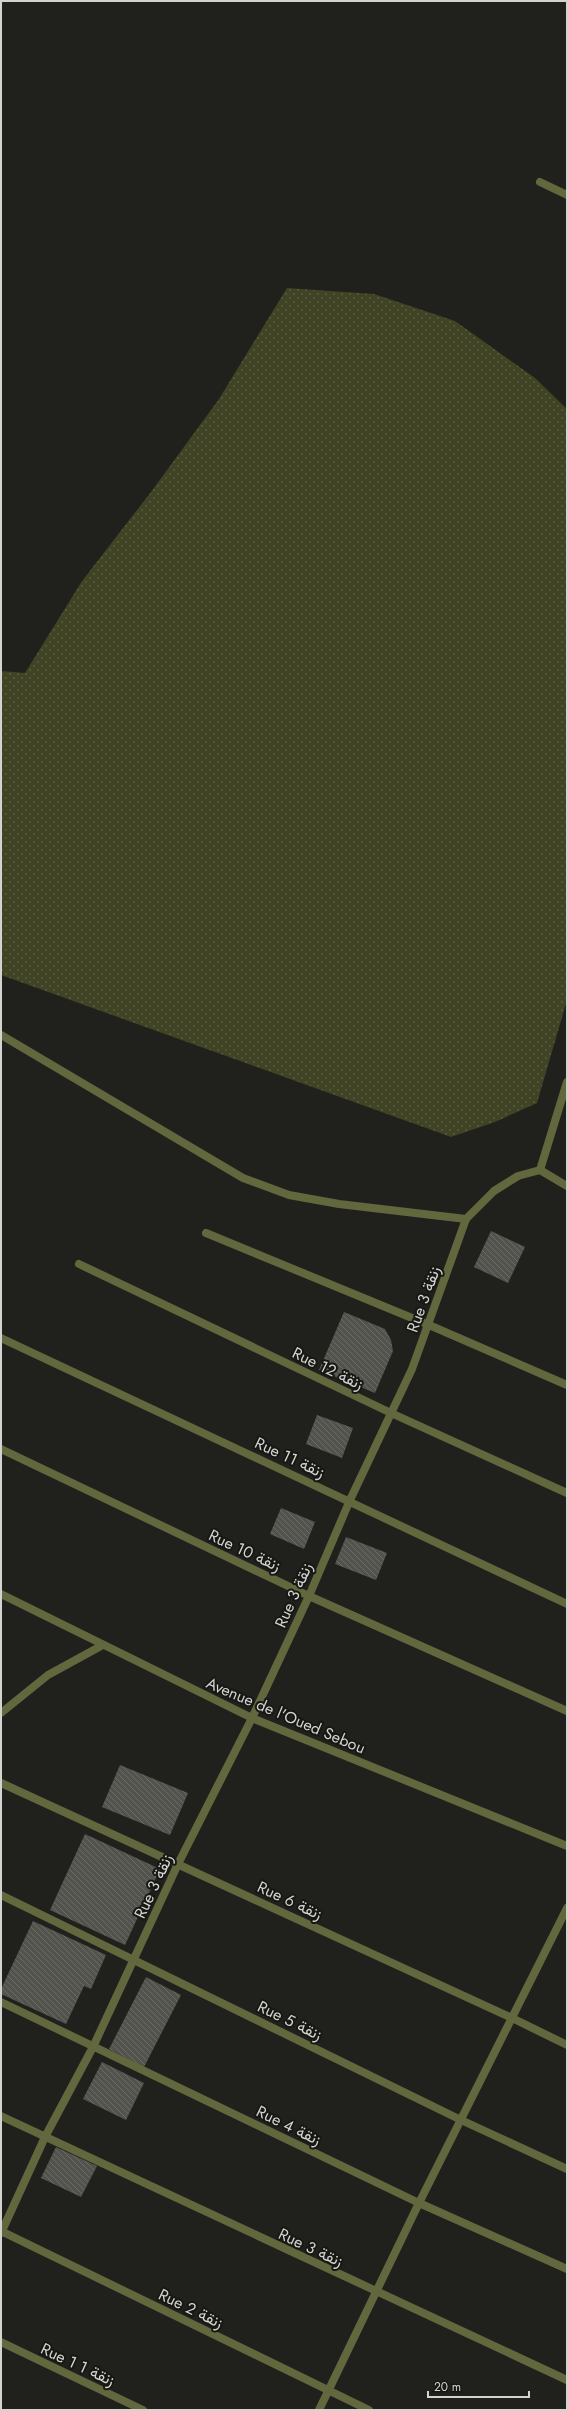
<svg xmlns="http://www.w3.org/2000/svg" width="568" height="2411" font-family="Jost,Vazirmatn,sans-serif">
<defs>
<pattern id="grass-dots" width="8" height="8" patternUnits="userSpaceOnUse"><rect width="8" height="8" fill="#404324"/><path d="M2 2h.1M6 6h.1" fill="none" stroke="#5b5d43" stroke-width="1.8" stroke-linecap="round"/></pattern>
<pattern id="building-back-hatch" width="6" height="6" patternUnits="userSpaceOnUse"><rect width="6" height="6" fill="#52534d"/><path d="M-1 5l2 2M0 0l6 6M5-1l2 2" fill="none" stroke="#6a6b66"/></pattern>
</defs>
<rect width="100%" height="100%" fill="#20211c"/>
<path fill="url(#grass-dots)" d="M 287,288 L 374,294 L 455,321 L 535,378 L 567,409 L 567,1000 L 537,1103 L 495,1122 L 451,1137 L 1,975 L 1,671 L 25,673 L 82,581 L 151,492 L 219,399 Z"/>
<g fill="url(#building-back-hatch)">
<path d="M 491,1231 L 525,1247 L 508,1283 L 474,1267 Z"/>
<path d="M 344,1312 L 385,1329 L 391,1340 L 393,1351 L 375,1393 L 319,1370 Z"/>
<path d="M 317,1415 L 353,1428 L 342,1458 L 306,1444 Z"/>
<path d="M 281,1508 L 315,1522 L 304,1549 L 270,1534 Z"/>
<path d="M 346,1537 L 387,1553 L 376,1580 L 335,1564 Z"/>
<path d="M 120,1765 L 188,1793 L 170,1835 L 102,1807 Z"/>
<path d="M 85,1834 L 160,1869 L 125,1945 L 50,1910 Z"/>
<path d="M 33,1921 L 106,1955 L 91,1989 L 84,1986 L 66,2024 L 1,1994 L 1,1989 Z"/>
<path d="M 146,1977 L 181,1995 L 144,2067 L 109,2049 Z"/>
<path d="M 102,2062 L 144,2083 L 126,2120 L 83,2099 Z"/>
<path d="M 56,2147 L 97,2166 L 81,2197 L 41,2178 Z"/>
</g>
<g fill="none" stroke-linecap="round" stroke-linejoin="round">
<g stroke="#62673e" stroke-width="8">
<path d="M 540,182 L 567,195"/>
<path d="M 1,1035 L 243,1178 L 289,1195 L 339,1204 L 466,1219"/>
<path d="M 540,1170 L 567,1186"/>
<path d="M 206,1233 L 429,1325 L 567,1385"/>
<path d="M 79,1264 L 391,1413 L 567,1493"/>
<path d="M 1,1338 L 567,1604"/>
<path d="M 1,1449 L 309,1596 L 567,1711"/>
<path d="M 1,1594 L 252,1718 L 567,1846"/>
<path d="M 1,1713 L 48,1675 L 101,1646"/>
<path d="M 1,1783 L 512,2018 L 567,2045"/>
<path d="M 1,1895 L 461,2120 L 567,2169"/>
<path d="M 1,2002 L 419,2203 L 567,2269"/>
<path d="M 1,2116 L 567,2380"/>
<path d="M 1,2231 L 369,2410"/>
<path d="M 1,2233 L 45,2137 L 93,2047 L 178,1864 L 252,1718 L 309,1596 L 350,1500 L 412,1369 L 466,1219 L 494,1191 L 518,1176 L 540,1170 L 567,1082"/>
<path d="M 1,2342 L 143,2410"/>
<path d="M 319,2410 L 419,2203 L 567,1908"/>
</g>
</g>
<g text-anchor="middle" stroke-width="4" stroke-linejoin="round" paint-order="stroke">
<g font-size="16" fill="#d3d3d0" stroke="#171813">
<text transform="translate(423 1299) rotate(-70)" y="6">Rue 3 زنقة</text>
<text transform="translate(328 1368) rotate(26)" y="6">Rue 12 زنقة</text>
<text transform="translate(290 1457) rotate(25)" y="6">Rue 11 زنقة</text>
<text transform="translate(245 1550) rotate(25)" y="6">Rue 10 زنقة</text>
<text transform="translate(293 1595) rotate(-66)" y="6">Rue 3 زنقة</text>
<text transform="translate(286 1715) rotate(23)" y="6">Avenue de l'Oued Sebou</text>
<text transform="translate(153 1886) rotate(-65)" y="6">Rue 3 زنقة</text>
<text transform="translate(290 1900) rotate(25)" y="6">Rue 6 زنقة</text>
<text transform="translate(290 2020) rotate(26)" y="6">Rue 5 زنقة</text>
<text transform="translate(289 2125) rotate(26)" y="6">Rue 4 زنقة</text>
<text transform="translate(311 2247) rotate(25)" y="6">Rue 3 زنقة</text>
<text transform="translate(191 2308) rotate(26)" y="6">Rue 2 زنقة</text>
<text transform="translate(78 2364) rotate(25)" y="6">Rue 1 زنقة 1</text>
</g>
</g>
<rect width="568" height="2411" fill="none" stroke="#d3d3d0" stroke-width="4"/>
<path d="M428 2391v6h101v-6" fill="none" stroke="#d3d3d0" stroke-width="2"/>
<text x="434" y="2391" font-size="12" fill="#d3d3d0" stroke="#171813" stroke-width="3" paint-order="stroke">20 m</text>
</svg>
